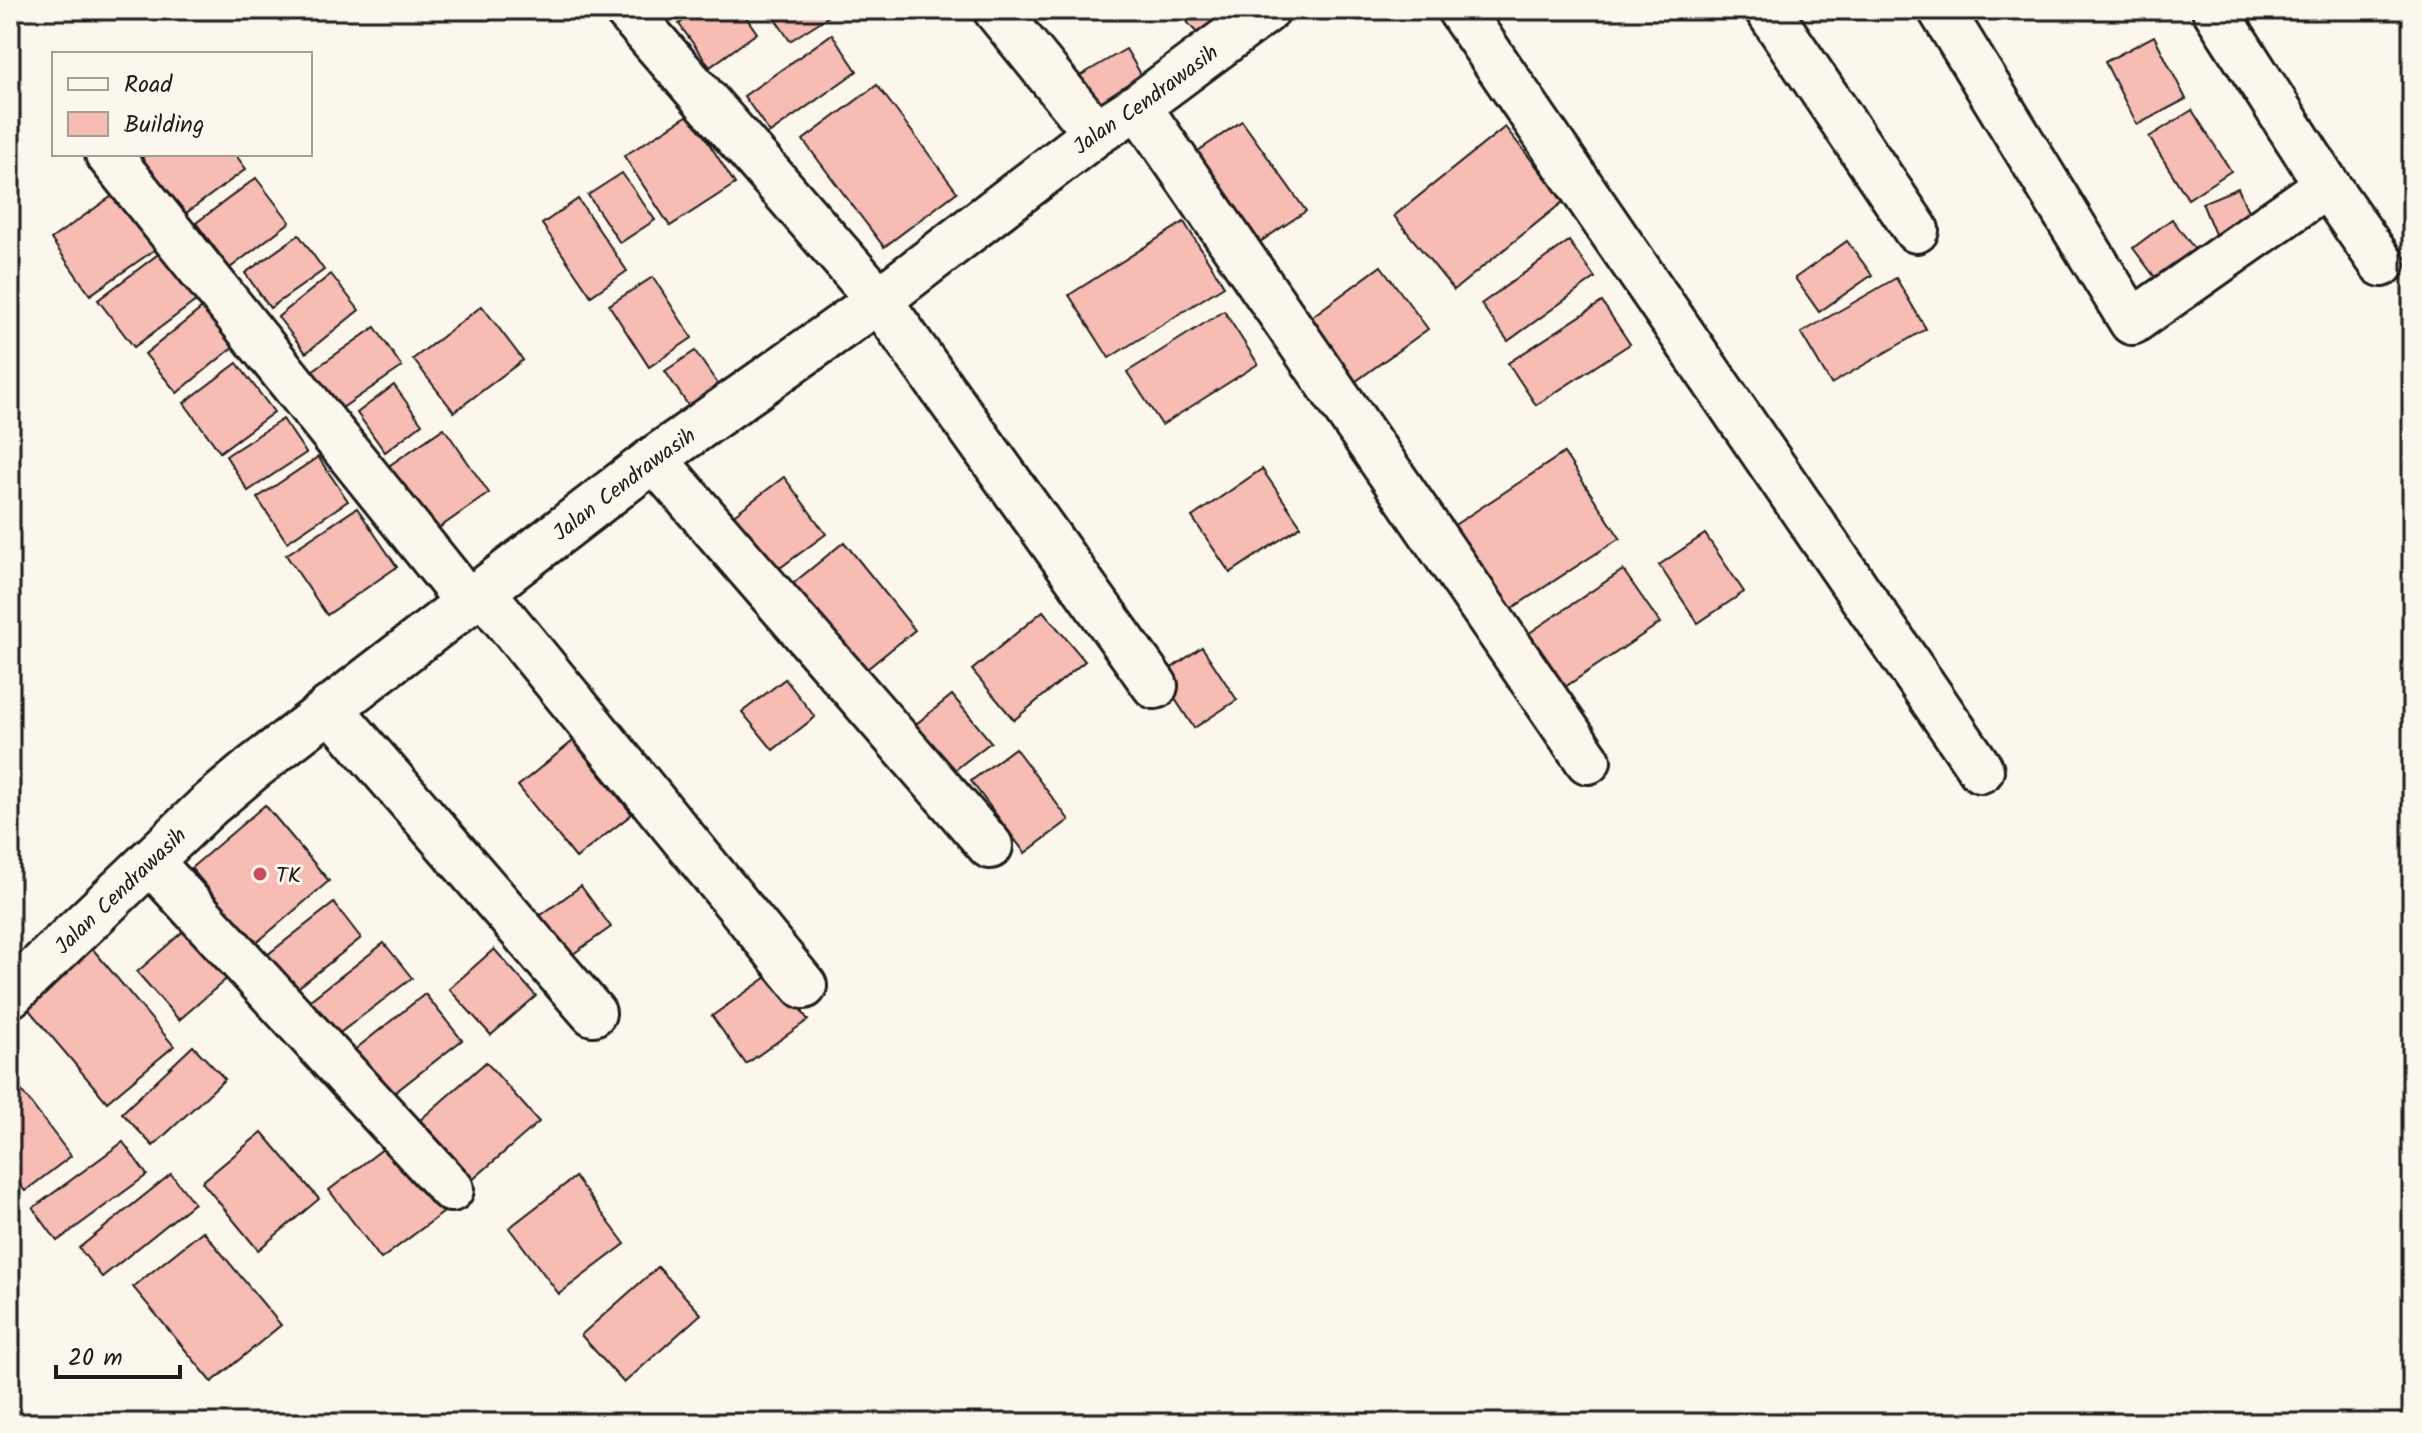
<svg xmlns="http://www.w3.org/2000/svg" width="2422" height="1433" font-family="Kalam,sans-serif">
<rect width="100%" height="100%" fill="#fbf7ec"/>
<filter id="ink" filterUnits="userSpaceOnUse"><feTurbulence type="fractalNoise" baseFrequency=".0125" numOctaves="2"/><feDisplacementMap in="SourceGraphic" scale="16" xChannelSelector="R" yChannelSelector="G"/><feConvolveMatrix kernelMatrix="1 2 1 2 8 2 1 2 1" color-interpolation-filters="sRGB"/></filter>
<g filter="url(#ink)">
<g fill="#f7bcb3" stroke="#1c1c1c" stroke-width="2">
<path d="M 698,10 L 741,10 L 757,33 L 710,67 L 679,24 Z"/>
<path d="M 769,10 L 826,10 L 829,16 L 790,41 Z"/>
<path d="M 1201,10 L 1246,10 L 1208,45 L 1187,22 Z"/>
<path d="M 832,34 L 857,71 L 770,133 L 744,96 Z"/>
<path d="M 2154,36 L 2186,99 L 2137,125 L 2105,62 Z"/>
<path d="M 1126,49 L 1149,88 L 1092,121 L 1069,82 Z"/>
<path d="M 877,85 L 957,192 L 884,247 L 803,140 Z"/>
<path d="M 2192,110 L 2231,171 L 2188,199 L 2149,137 Z"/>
<path d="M 690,114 L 735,184 L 670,226 L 624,156 Z"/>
<path d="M 1242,121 L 1306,211 L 1248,250 L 1185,160 Z"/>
<path d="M 1505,127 L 1564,201 L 1454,290 L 1394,216 Z"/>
<path d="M 147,154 L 235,154 L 246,169 L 182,216 L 140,159 Z"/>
<path d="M 622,173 L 655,220 L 620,243 L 588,195 Z"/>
<path d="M 256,178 L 290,222 L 230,268 L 196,223 Z"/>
<path d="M 2238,188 L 2253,223 L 2217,239 L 2202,203 Z"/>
<path d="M 118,192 L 157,248 L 90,295 L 51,239 Z"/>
<path d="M 578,199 L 627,271 L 591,296 L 542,224 Z"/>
<path d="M 2172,219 L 2196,251 L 2157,280 L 2133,248 Z"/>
<path d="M 1184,222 L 1224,286 L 1109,358 L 1069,295 Z"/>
<path d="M 299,235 L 324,270 L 270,308 L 245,273 Z"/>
<path d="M 1569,241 L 1595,278 L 1508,341 L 1481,304 Z"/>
<path d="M 1847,241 L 1872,275 L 1819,312 L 1795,278 Z"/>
<path d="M 161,252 L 197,300 L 134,347 L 98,300 Z"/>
<path d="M 1381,266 L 1428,329 L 1352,384 L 1306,321 Z"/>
<path d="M 331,274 L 359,310 L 306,353 L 278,317 Z"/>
<path d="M 653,277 L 692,338 L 649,367 L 609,305 Z"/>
<path d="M 1896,278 L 1926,329 L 1831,384 L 1801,333 Z"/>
<path d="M 1602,302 L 1630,344 L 1536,405 L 1508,363 Z"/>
<path d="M 206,305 L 237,344 L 177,393 L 145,354 Z"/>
<path d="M 482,306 L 523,360 L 454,412 L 413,359 Z"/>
<path d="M 1224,311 L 1258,364 L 1162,425 L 1127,372 Z"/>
<path d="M 375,327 L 402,367 L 336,412 L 309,373 Z"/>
<path d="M 695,351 L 724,393 L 694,414 L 665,371 Z"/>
<path d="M 237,363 L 274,412 L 220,452 L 184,403 Z"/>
<path d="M 394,385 L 422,424 L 385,452 L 357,413 Z"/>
<path d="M 283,419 L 306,453 L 248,491 L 226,456 Z"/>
<path d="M 444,428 L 489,493 L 423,539 L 377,474 Z"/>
<path d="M 1564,453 L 1620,538 L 1500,616 L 1444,532 Z"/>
<path d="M 318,457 L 348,501 L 287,542 L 257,498 Z"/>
<path d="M 1262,469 L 1301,526 L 1230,573 L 1192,517 Z"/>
<path d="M 784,477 L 826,534 L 769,576 L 727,520 Z"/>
<path d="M 357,508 L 397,567 L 327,615 L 286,555 Z"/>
<path d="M 1705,534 L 1744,592 L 1698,623 L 1659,565 Z"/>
<path d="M 844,542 L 915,630 L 856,678 L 785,590 Z"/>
<path d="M 1623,570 L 1660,623 L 1553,695 L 1516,642 Z"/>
<path d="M 1043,611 L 1085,661 L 1014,720 L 972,670 Z"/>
<path d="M 1202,647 L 1237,700 L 1194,728 L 1160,676 Z"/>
<path d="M 785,679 L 815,717 L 773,750 L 742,712 Z"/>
<path d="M 952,695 L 991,742 L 947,776 L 910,729 Z"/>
<path d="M 573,741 L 632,814 L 576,858 L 518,786 Z"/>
<path d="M 1015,748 L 1069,820 L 1025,853 L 971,781 Z"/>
<path d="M 265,805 L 329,881 L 255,944 L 191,868 Z"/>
<path d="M 581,886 L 611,927 L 563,961 L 533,921 Z"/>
<path d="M 334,903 L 361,938 L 290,994 L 262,959 Z"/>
<path d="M 188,927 L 231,975 L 179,1020 L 137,972 Z"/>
<path d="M 384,943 L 412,978 L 337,1035 L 309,1001 Z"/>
<path d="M 91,947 L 174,1046 L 107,1102 L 24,1004 Z"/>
<path d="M 494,949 L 536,996 L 491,1035 L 449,989 Z"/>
<path d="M 774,972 L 808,1020 L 746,1064 L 712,1016 Z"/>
<path d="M 425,994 L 462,1040 L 384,1101 L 348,1055 Z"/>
<path d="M 193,1046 L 225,1079 L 153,1146 L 122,1113 Z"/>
<path d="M 486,1062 L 539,1122 L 463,1188 L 411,1128 Z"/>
<path d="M 14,1081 L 71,1156 L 25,1191 L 10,1171 L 10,1084 Z"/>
<path d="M 262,1132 L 319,1199 L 258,1250 L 202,1182 Z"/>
<path d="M 396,1139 L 448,1209 L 381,1259 L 329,1190 Z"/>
<path d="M 123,1142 L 147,1175 L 57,1241 L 33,1208 Z"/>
<path d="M 171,1174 L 194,1203 L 102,1277 L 79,1248 Z"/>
<path d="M 575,1177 L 625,1244 L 559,1294 L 509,1228 Z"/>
<path d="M 203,1231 L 281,1325 L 212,1382 L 133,1287 Z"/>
<path d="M 658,1267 L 701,1314 L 624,1383 L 581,1335 Z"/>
</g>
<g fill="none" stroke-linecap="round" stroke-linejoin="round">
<g stroke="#1c1c1c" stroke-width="50">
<g id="minor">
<path d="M 627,10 L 879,300 L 1155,686"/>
<path d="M 996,10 L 1096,133"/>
<path d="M 1460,10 L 1981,770"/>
<path d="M 1768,10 L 1916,230"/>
<path d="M 1941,10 L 2132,322 L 2327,185"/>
<path d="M 2215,10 L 2327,185 L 2382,264"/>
<path d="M 1138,106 L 1588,761"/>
<path d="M 108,154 L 468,602"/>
<path d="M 654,459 L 990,846"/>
<path d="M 482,591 L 804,986"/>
<path d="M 330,708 L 593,1013"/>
<path d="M 150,861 L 451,1189"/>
<path id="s1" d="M 10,995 L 208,806 L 253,768 L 654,459 L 879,300 L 1096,133 L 1138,106 L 1267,10"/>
</g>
</g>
<use href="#minor" stroke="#fbf7ec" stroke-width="44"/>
</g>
</g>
<circle fill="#d1495b" stroke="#fbf7ec" stroke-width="3" cx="260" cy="874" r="8"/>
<g text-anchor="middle" stroke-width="6" stroke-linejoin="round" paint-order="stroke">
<g font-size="22" fill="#1c1c1c" stroke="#fbf7ec">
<text dy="8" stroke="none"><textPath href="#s1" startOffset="1448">Jalan Cendrawasih</textPath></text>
<text dy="8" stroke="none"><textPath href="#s1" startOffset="800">Jalan Cendrawasih</textPath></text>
<text dy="8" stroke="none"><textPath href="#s1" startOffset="152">Jalan Cendrawasih</textPath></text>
</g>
<g font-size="22" fill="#1c1c1c" stroke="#fbf7ec" text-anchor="start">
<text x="276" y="882">TK</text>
</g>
</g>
<rect width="2422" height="1433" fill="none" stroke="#fbf7ec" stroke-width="40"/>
<rect x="20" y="20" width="2382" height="1393" fill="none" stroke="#1c1c1c" stroke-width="3" filter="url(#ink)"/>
<rect x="52" y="52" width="260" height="104" fill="#fbf7ec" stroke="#a29f99" stroke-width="2"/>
<rect x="68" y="78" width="40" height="12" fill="#fbf7ec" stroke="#a29f99" stroke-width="2"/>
<text x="124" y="92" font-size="24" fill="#1c1c1c">Road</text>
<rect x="68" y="112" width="40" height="24" fill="#f7bcb3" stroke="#a29f99" stroke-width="2"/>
<text x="124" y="132" font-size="24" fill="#1c1c1c">Building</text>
<path d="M56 1365v12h124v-12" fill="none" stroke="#1c1c1c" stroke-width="4"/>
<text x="68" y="1365" font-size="24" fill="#1c1c1c" stroke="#fbf7ec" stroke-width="6" paint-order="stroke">20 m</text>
</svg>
